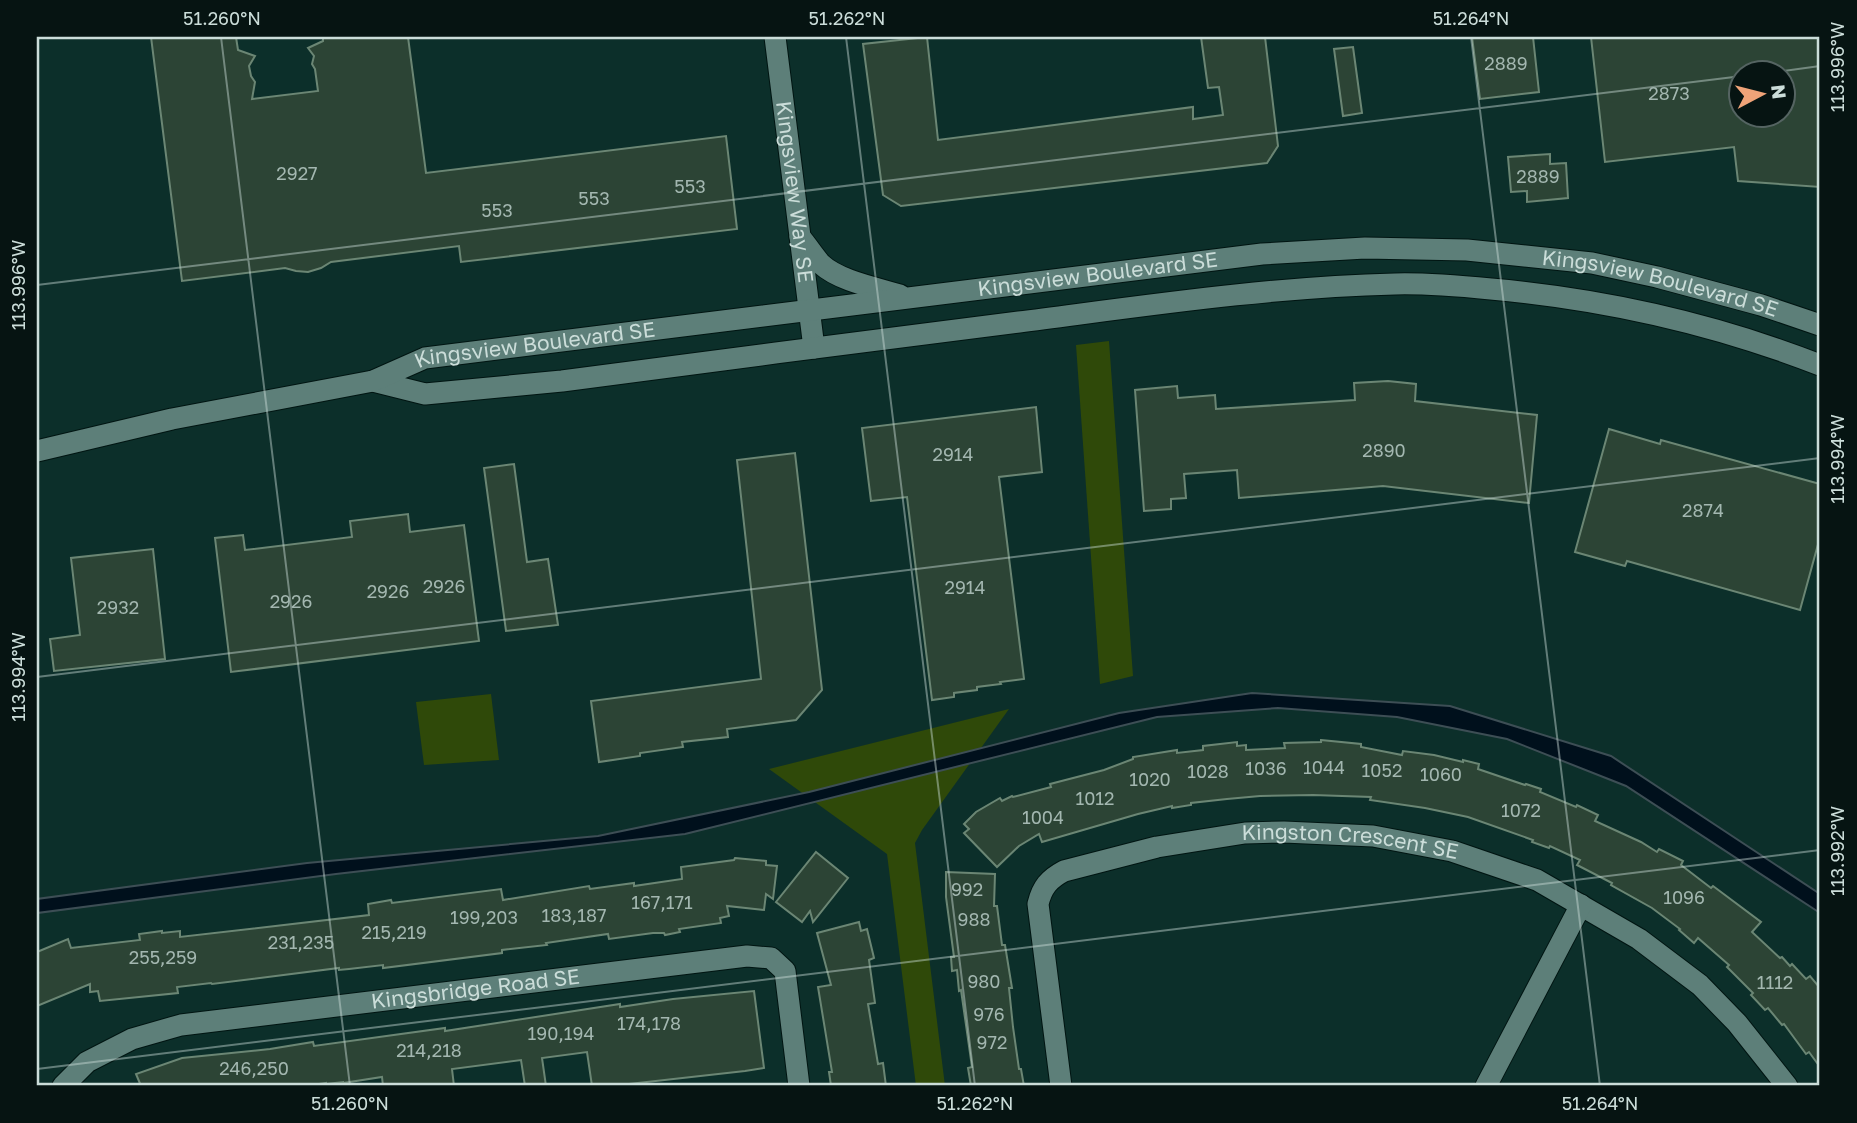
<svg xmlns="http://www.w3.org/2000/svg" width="1857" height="1123" font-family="'Golos Text',sans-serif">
<rect width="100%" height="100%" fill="#0c2f2a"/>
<g fill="#2f4909">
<path d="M 1109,341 L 1133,676 L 1100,684 L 1076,345 Z"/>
<path d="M 491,694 L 499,760 L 424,765 L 416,702 Z"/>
<path d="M 1009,709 L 922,830 L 915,843 L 945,1086 L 916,1086 L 887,854 L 769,769 Z"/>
</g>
<path fill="#00101c" stroke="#3d4e55" stroke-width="2" d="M 1252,693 L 1450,706 L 1611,756 L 1820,894 L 1820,913 L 1626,786 L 1507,739 L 1397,717 L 1278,708 L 1157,717 L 685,834 L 336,874 L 37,913 L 37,899 L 307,863 L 598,836 L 809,792 L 1119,713 Z"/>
<g fill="#2c4435" stroke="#6b8674" stroke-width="2" fill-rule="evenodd">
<path d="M 151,37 L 236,37 L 238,50 L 255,56 L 249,66 L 251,76 L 255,82 L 252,99 L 318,91 L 315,69 L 312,64 L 314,56 L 308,48 L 323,41 L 323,37 L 408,37 L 426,173 L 726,136 L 737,229 L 461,262 L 459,246 L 331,262 L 321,268 L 308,272 L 296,271 L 285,268 L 182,281 Z"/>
<path d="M 927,37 L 938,140 L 1193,107 L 1193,119 L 1223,115 L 1219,87 L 1208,88 L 1201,37 L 1265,37 L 1278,146 L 1267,163 L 901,206 L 883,195 L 863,44 Z"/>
<path d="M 1472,37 L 1533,37 L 1539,92 L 1480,99 Z"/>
<path d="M 1591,37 L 1820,37 L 1820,138 L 1818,138 L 1820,187 L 1738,181 L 1734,147 L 1605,162 ZM 1741,74 L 1783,74 L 1783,116 L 1741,116 Z"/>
<path d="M 1353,47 L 1362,113 L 1343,116 L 1334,49 Z"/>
<path d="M 1550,154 L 1550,164 L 1566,163 L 1568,198 L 1527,202 L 1527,191 L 1511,192 L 1508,157 Z"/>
<path d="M 1388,381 L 1416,384 L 1415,401 L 1537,415 L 1529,503 L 1383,486 L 1239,498 L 1237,470 L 1184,474 L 1186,498 L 1171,499 L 1171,509 L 1144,511 L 1135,390 L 1177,386 L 1178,398 L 1215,395 L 1216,409 L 1355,400 L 1354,383 Z"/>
<path d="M 1036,407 L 1042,472 L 999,477 L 1024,679 L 1000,682 L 1001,684 L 977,687 L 977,690 L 954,693 L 954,697 L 932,700 L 907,497 L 871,501 L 862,428 Z"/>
<path d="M 1609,429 L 1660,444 L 1661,440 L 1820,484 L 1820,537 L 1800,610 L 1627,561 L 1625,566 L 1575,552 Z"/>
<path d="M 795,453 L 822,690 L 796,720 L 727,729 L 728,737 L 682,742 L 683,747 L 640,753 L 640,756 L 599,762 L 591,701 L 761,679 L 737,460 Z"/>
<path d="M 514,464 L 527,562 L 548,559 L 558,625 L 506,631 L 484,468 Z"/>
<path d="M 408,514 L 410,532 L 464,525 L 479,641 L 231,672 L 215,538 L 243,535 L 245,550 L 352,537 L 350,521 Z"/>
<path d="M 153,549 L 165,659 L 54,671 L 50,639 L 80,635 L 71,558 Z"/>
<path d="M 1321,740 L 1361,744 L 1361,747 L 1402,755 L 1403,751 L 1434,755 L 1463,762 L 1463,760 L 1479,764 L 1478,769 L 1525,785 L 1526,784 L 1541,789 L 1540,792 L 1576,807 L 1577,805 L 1598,815 L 1595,821 L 1641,842 L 1657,852 L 1659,849 L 1683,861 L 1681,865 L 1711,888 L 1713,886 L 1761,922 L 1752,932 L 1780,958 L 1782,957 L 1790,966 L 1792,964 L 1806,979 L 1810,976 L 1820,988 L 1820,1067 L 1809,1052 L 1806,1054 L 1784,1024 L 1782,1025 L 1768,1008 L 1765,1010 L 1751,995 L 1753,993 L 1727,967 L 1729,965 L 1698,938 L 1694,943 L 1679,930 L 1680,929 L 1652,908 L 1611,885 L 1612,883 L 1577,865 L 1580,860 L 1550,846 L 1549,848 L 1532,842 L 1533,840 L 1468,817 L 1425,808 L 1370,800 L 1371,797 L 1313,795 L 1260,796 L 1227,799 L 1191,803 L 1191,805 L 1172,808 L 1172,806 L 1138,814 L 1042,842 L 1039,834 L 1019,846 L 997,867 L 964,833 L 969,829 L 964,824 L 976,812 L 1000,798 L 1002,801 L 1012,796 L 1013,797 L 1051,787 L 1050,784 L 1104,770 L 1133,759 L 1133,757 L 1177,750 L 1177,753 L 1203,750 L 1203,746 L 1237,742 L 1237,746 L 1246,745 L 1246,750 L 1285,748 L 1284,743 L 1321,742 Z"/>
<path d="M 816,852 L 848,878 L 813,922 L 810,911 L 802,922 L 776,902 Z"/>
<path d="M 735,858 L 766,861 L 766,865 L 777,866 L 773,899 L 766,894 L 764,910 L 727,906 L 729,916 L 720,918 L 721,923 L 679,929 L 680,932 L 665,935 L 664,933 L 653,933 L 609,939 L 608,934 L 546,943 L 547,945 L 502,950 L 502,953 L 383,968 L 383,965 L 349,969 L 339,970 L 339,968 L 212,984 L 211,983 L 177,987 L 178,993 L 100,1001 L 98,991 L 90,992 L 90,984 L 37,1006 L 37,952 L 68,939 L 71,948 L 140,940 L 139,934 L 162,931 L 162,933 L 180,931 L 180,937 L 369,915 L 368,904 L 391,900 L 392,903 L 501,889 L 503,900 L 589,886 L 590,889 L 634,883 L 634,886 L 682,879 L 681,867 L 734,860 Z"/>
<path d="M 946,872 L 995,874 L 994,906 L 997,906 L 1002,945 L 1005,945 L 1012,988 L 1009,988 L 1013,1027 L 1019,1069 L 1021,1069 L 1024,1086 L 971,1086 L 968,1068 L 972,1067 L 961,990 L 959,991 L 957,970 L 952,971 L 951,957 L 954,957 L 946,897 Z"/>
<path d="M 859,922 L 861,931 L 867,929 L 874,958 L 869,960 L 875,1003 L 868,1004 L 878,1064 L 883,1063 L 886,1086 L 831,1086 L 829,1072 L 832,1072 L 818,987 L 831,985 L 817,933 Z"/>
<path d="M 754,991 L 764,1068 L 745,1071 L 611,1086 L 592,1086 L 587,1052 L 542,1058 L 546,1086 L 525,1086 L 521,1060 L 452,1069 L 454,1086 L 383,1086 L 382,1077 L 343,1083 L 343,1082 L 326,1084 L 326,1083 L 306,1086 L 141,1086 L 136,1074 L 182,1058 L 270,1049 L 313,1042 L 314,1046 L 445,1028 L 445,1031 L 620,1004 L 620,1007 L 673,999 Z"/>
</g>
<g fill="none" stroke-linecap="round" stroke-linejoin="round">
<g stroke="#001512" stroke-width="23">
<g id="street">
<path id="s1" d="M 775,37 L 814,348"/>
<path id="s2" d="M 63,1086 L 87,1062 L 132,1039 L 181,1025 L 747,956 L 771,958 L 785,971 L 799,1086"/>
<path id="s3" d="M 1061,1086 L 1038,904 C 1042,887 1049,879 1064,871 L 1157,847 L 1245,833 L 1284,832 L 1373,836 L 1452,851 L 1537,880 L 1639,939 L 1700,985 L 1737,1023 L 1787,1086"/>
<path d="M 1486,1086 L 1581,905"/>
</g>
</g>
<g stroke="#001512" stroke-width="23">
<g id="secondary">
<path d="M 800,237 C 807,245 814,256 821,264 C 839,281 877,288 900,295"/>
<path d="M 373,381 L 425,394 L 562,381 C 714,361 867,341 1019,322 C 1144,306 1269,287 1395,284 C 1427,283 1459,286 1491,289 C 1604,299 1715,324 1820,365"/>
<path id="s4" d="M 37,451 L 172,419 L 373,381 L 425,358 L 1262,254 L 1365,248 L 1467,250 L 1592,263 L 1657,277 L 1761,305 L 1820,325"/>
</g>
</g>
<use href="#street" stroke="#5d7f79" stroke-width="21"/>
<use href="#secondary" stroke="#5d7f79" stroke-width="21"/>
</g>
<path fill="none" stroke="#cbddd9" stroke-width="2" stroke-opacity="0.45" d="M 221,37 L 350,1086M 846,37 L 975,1086M 1471,37 L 1600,1086M 1762,74 L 1820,66M 37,285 L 1742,76M 37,677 L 1820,458M 37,1069 L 1820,850"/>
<g text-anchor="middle" stroke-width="5" stroke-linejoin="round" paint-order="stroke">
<g font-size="18" fill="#a3b7b0">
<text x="1506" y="70">2889</text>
<text x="1669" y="100">2873</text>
<text x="297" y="180">2927</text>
<text x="1538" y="183">2889</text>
<text x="690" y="193">553</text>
<text x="594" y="205">553</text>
<text x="497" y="217">553</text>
<text x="1384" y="457">2890</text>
<text x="953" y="461">2914</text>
<text x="1703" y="517">2874</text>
<text x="444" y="593">2926</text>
<text x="965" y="594">2914</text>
<text x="388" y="598">2926</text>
<text x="291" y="608">2926</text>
<text x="118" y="614">2932</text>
<text x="1324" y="774">1044</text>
<text x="1266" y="775">1036</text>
<text x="1382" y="777">1052</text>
<text x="1208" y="778">1028</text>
<text x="1441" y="781">1060</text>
<text x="1150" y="786">1020</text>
<text x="1095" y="805">1012</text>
<text x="1521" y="817">1072</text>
<text x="1043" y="824">1004</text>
<text x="967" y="896">992</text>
<text x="1684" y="904">1096</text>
<text x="662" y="909">167,171</text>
<text x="574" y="922">183,187</text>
<text x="484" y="924">199,203</text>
<text x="974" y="926">988</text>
<text x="394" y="939">215,219</text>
<text x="301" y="949">231,235</text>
<text x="163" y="964">255,259</text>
<text x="984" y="988">980</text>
<text x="1775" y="989">1112</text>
<text x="989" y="1021">976</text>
<text x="649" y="1030">174,178</text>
<text x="561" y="1040">190,194</text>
<text x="992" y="1049">972</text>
<text x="429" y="1057">214,218</text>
<text x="254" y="1075">246,250</text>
</g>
<g font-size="21" fill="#cbddd9" stroke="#061412">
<text dy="7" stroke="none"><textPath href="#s1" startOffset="156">Kingsview Way SE</textPath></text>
<text dy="7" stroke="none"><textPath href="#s4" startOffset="1078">Kingsview Boulevard SE</textPath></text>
<text dy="7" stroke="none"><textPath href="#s4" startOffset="1645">Kingsview Boulevard SE</textPath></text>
<text dy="7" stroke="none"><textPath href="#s4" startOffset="511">Kingsview Boulevard SE</textPath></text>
<text dy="7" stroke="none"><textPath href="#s3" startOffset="518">Kingston Crescent SE</textPath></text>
<text dy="7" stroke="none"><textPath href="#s2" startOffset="432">Kingsbridge Road SE</textPath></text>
</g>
</g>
<rect width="1857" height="1123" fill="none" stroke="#061412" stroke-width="77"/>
<g transform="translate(1762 94) rotate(83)"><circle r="33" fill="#061412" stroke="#556462" stroke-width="2"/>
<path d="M0-5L12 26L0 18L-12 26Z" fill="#efa378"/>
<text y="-10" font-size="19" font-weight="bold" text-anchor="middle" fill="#cbddd9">N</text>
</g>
<rect x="38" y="38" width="1780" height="1046" fill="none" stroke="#cbddd9" stroke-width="2.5"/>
<g font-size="18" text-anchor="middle" fill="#cbddd9">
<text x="222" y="25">51.260°N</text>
<text x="847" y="25">51.262°N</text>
<text x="1471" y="25">51.264°N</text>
<text transform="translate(1838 67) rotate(-90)" y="6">113.996°W</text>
<text transform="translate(19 285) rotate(-90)" y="6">113.996°W</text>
<text transform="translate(1838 459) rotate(-90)" y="6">113.994°W</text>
<text transform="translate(19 677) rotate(-90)" y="6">113.994°W</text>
<text transform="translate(1838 851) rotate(-90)" y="6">113.992°W</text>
<text x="350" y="1110">51.260°N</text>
<text x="975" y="1110">51.262°N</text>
<text x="1600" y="1110">51.264°N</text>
</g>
</svg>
